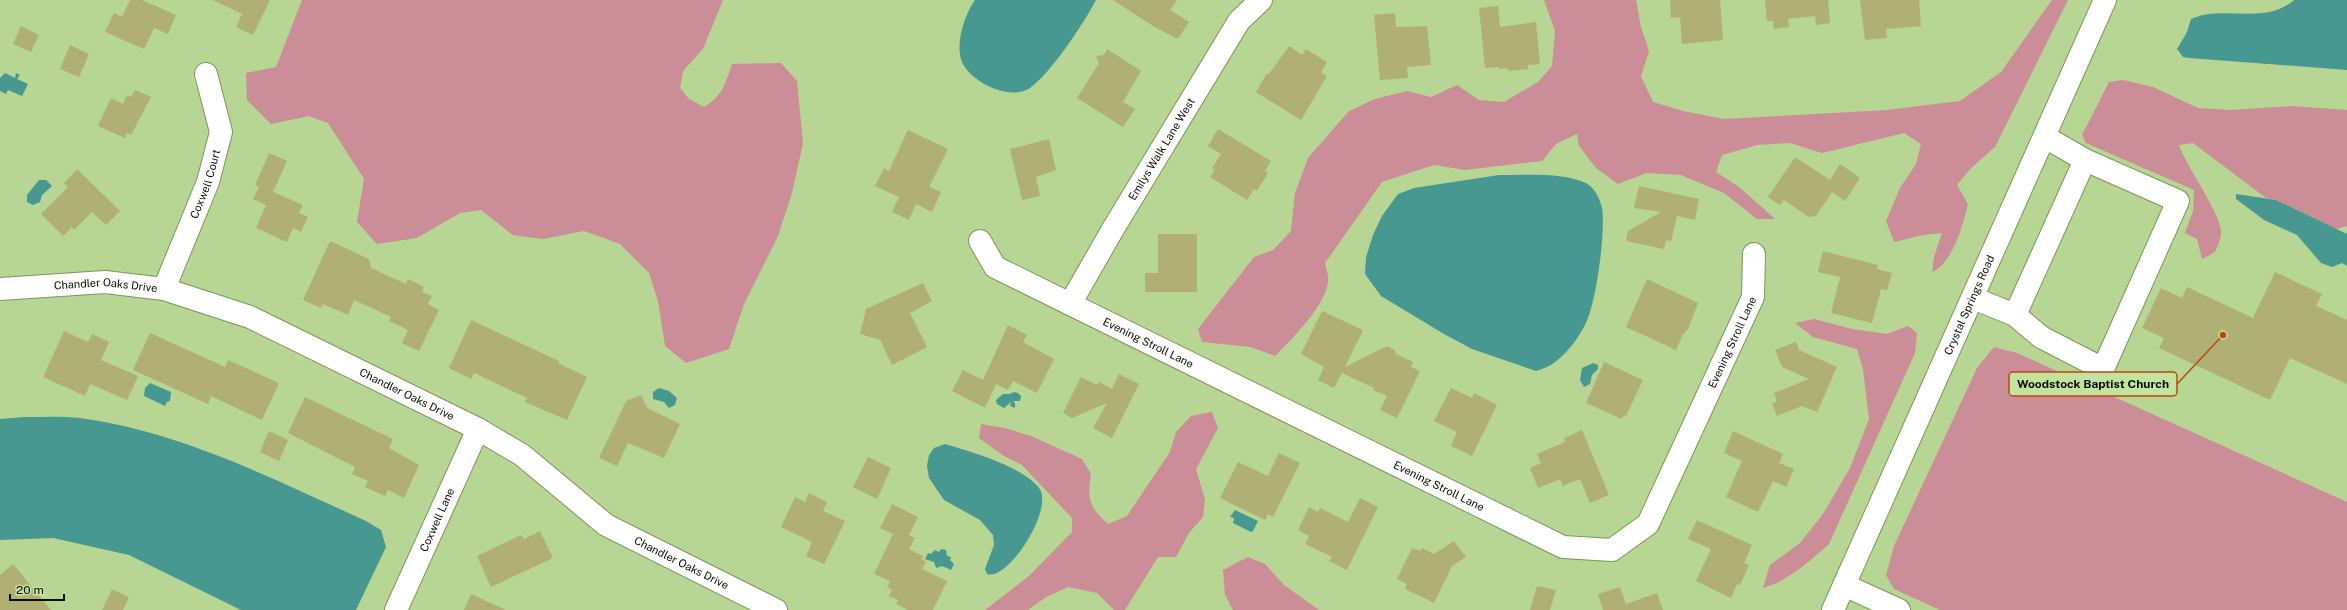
<svg xmlns="http://www.w3.org/2000/svg" width="2347" height="610" font-family="'Public Sans',sans-serif">
<rect width="100%" height="100%" fill="#b7d593"/>
<g fill="#cb8d97">
<path d="M 302,0 L 723,0 L 703,49 L 683,71 L 680,88 L 689,99 L 704,107 C 723,96 725,84 732,64 L 781,63 L 797,81 L 803,143 L 792,193 L 778,236 L 744,304 L 729,349 L 686,363 L 665,346 L 658,301 L 649,273 L 620,244 L 584,231 L 543,239 L 513,235 L 481,210 L 460,213 L 417,238 L 377,244 L 357,222 L 364,179 L 328,123 L 309,116 L 271,124 L 247,100 L 246,73 L 276,67 Z"/>
<path d="M 1544,0 L 1636,0 L 1641,27 L 1649,51 L 1641,76 L 1653,102 L 1683,111 L 1724,119 L 1887,110 L 1960,101 L 2001,72 L 2052,0 L 2068,0 L 1995,147 L 1970,169 L 1957,185 L 1968,204 C 1963,224 1953,263 1932,272 L 1934,257 L 1942,233 L 1923,235 L 1894,242 L 1886,221 L 1900,188 L 1916,164 L 1921,144 L 1904,133 L 1822,153 L 1790,143 L 1757,145 L 1722,155 L 1716,172 L 1739,187 L 1775,219 L 1757,219 L 1724,193 L 1681,175 L 1647,173 L 1618,184 L 1596,168 L 1579,146 L 1577,134 L 1556,144 L 1542,161 L 1465,170 L 1434,165 L 1382,182 L 1325,263 C 1326,269 1329,276 1328,281 C 1327,304 1291,340 1275,356 L 1251,347 L 1202,342 L 1198,329 L 1254,257 L 1273,250 L 1291,231 L 1295,193 L 1308,158 L 1349,111 L 1375,99 L 1407,91 L 1431,97 L 1457,85 L 1479,100 L 1504,102 L 1538,82 L 1552,66 L 1555,31 Z"/>
<path d="M 2123,80 L 2153,87 L 2198,108 L 2231,110 L 2292,106 L 2347,110 L 2347,226 L 2336,229 L 2276,200 L 2266,198 L 2193,143 L 2179,145 C 2185,165 2224,217 2221,235 C 2220,241 2217,247 2215,252 L 2202,259 L 2197,239 L 2185,233 L 2193,211 L 2194,190 L 2086,143 L 2082,135 L 2109,82 Z"/>
<path d="M 1814,319 L 1852,329 L 1887,334 L 1908,326 L 1917,333 L 1915,353 L 1829,544 C 1809,561 1789,581 1763,588 L 1770,565 L 1800,543 L 1823,514 L 1850,468 L 1869,419 L 1863,369 L 1857,349 L 1813,337 L 1795,323 Z"/>
<path d="M 1994,347 L 2017,353 L 2347,502 L 2347,610 L 1940,610 L 1894,589 L 1886,575 L 1894,546 L 1977,368 Z"/>
<path d="M 1212,412 L 1218,428 L 1196,469 L 1205,500 L 1203,517 L 1189,533 L 1176,557 L 1158,557 L 1125,610 L 1114,610 L 1097,593 L 1068,587 L 1046,597 L 1028,610 L 985,610 L 1029,576 L 1072,532 L 1072,518 L 1022,465 L 1004,456 L 979,438 L 981,424 L 1005,428 L 1031,436 L 1082,459 L 1091,474 C 1087,498 1089,507 1108,524 L 1127,516 L 1170,452 L 1176,432 L 1191,416 Z"/>
<path d="M 1248,557 L 1265,564 L 1284,585 L 1319,610 L 1233,610 L 1225,595 L 1223,570 Z"/>
</g>
<g fill="#469891">
<path d="M 975,0 L 1096,0 C 1084,23 1051,73 1030,88 C 1010,101 973,83 963,64 C 954,47 964,15 975,0 Z"/>
<path d="M 2294,0 L 2347,0 L 2347,70 L 2189,58 L 2183,57 L 2177,49 L 2187,32 L 2191,19 C 2223,4 2265,26 2294,0 Z"/>
<path d="M 5,73 L 15,78 L 16,73 L 20,75 L 17,79 L 28,84 L 22,96 L 8,90 L 6,94 L 0,91 L 0,78 Z"/>
<path d="M 1499,175 C 1524,175 1563,172 1586,183 C 1595,188 1600,199 1602,208 C 1606,230 1596,305 1585,325 C 1575,344 1558,366 1536,371 L 1472,349 L 1444,334 L 1381,296 L 1365,274 L 1366,257 L 1373,235 L 1382,216 L 1398,194 L 1414,188 Z"/>
<path d="M 39,180 L 46,180 L 52,186 L 42,195 L 40,202 L 33,205 L 27,202 L 27,195 Z"/>
<path d="M 2236,194 L 2276,200 L 2347,234 L 2347,266 L 2342,263 L 2332,267 L 2321,263 L 2297,235 L 2264,220 L 2236,199 Z"/>
<path d="M 1593,363 L 1598,365 L 1598,369 L 1592,375 L 1590,384 L 1584,387 L 1580,380 L 1582,368 Z"/>
<path d="M 150,383 L 171,392 L 170,401 L 167,402 L 165,406 L 144,396 L 145,388 Z"/>
<path d="M 659,388 L 669,391 L 677,398 L 675,405 L 669,408 L 664,402 L 653,399 L 653,392 Z"/>
<path d="M 1014,392 L 1018,393 L 1021,396 L 1020,401 L 1013,401 L 1015,403 L 1015,408 L 1010,406 L 1011,402 L 1004,408 L 997,404 L 996,400 L 1003,394 L 1010,394 Z"/>
<path d="M 25,417 C 43,417 62,416 80,418 C 182,432 273,479 366,521 L 381,530 L 386,547 L 356,610 L 241,610 L 129,555 L 53,538 L 0,540 L 0,419 Z"/>
<path d="M 945,444 C 971,452 1022,466 1039,488 C 1055,509 1007,582 987,574 L 985,569 L 994,545 L 993,535 L 980,520 L 944,500 L 929,478 L 927,466 L 929,455 L 934,448 Z"/>
<path d="M 1235,510 L 1258,521 L 1253,531 L 1251,532 L 1233,523 L 1234,518 L 1230,517 Z"/>
<path d="M 941,549 L 946,550 L 947,556 L 951,557 L 950,560 L 954,564 L 951,570 L 942,566 L 936,568 L 934,562 L 925,559 L 928,553 L 931,554 L 935,550 L 939,552 Z"/>
</g>
<g fill="#b0b074">
<path d="M 130,0 L 142,0 L 176,15 L 168,34 L 154,28 L 144,49 L 105,32 L 114,13 L 122,17 Z"/>
<path d="M 213,0 L 270,0 L 253,35 L 236,27 L 242,14 Z"/>
<path d="M 1113,0 L 1177,0 L 1170,10 L 1189,22 L 1178,39 L 1153,26 Z"/>
<path d="M 1670,0 L 1720,0 L 1723,40 L 1682,44 L 1680,17 L 1671,18 Z"/>
<path d="M 1765,0 L 1828,0 L 1830,23 L 1816,25 L 1815,16 L 1788,19 L 1789,27 L 1774,29 L 1773,21 L 1767,21 Z"/>
<path d="M 1860,0 L 1919,0 L 1921,26 L 1886,29 L 1887,38 L 1865,40 Z"/>
<path d="M 1498,6 L 1500,27 L 1536,22 L 1540,64 L 1528,65 L 1528,69 L 1508,71 L 1507,68 L 1499,69 L 1499,67 L 1485,68 L 1479,8 Z"/>
<path d="M 1395,13 L 1396,27 L 1427,26 L 1431,65 L 1407,67 L 1408,78 L 1380,80 L 1374,15 Z"/>
<path d="M 21,26 L 39,35 L 31,52 L 13,44 Z"/>
<path d="M 70,45 L 89,54 L 79,77 L 60,69 Z"/>
<path d="M 1289,46 L 1302,55 L 1306,49 L 1327,62 L 1321,72 L 1327,76 L 1301,120 L 1256,92 L 1267,73 L 1269,74 Z"/>
<path d="M 1107,49 L 1141,71 L 1123,102 L 1135,109 L 1123,127 L 1077,98 L 1099,63 L 1096,56 L 1104,55 Z"/>
<path d="M 135,90 L 151,97 L 131,135 L 127,133 L 125,138 L 98,126 L 111,98 L 123,104 L 127,95 L 131,97 Z"/>
<path d="M 1218,129 L 1271,161 L 1265,171 L 1268,173 L 1257,191 L 1254,189 L 1247,200 L 1210,177 L 1215,170 L 1212,168 L 1221,154 L 1208,146 Z"/>
<path d="M 908,130 L 948,149 L 929,187 L 941,192 L 932,212 L 916,204 L 909,220 L 892,212 L 899,197 L 875,186 L 884,168 L 889,171 Z"/>
<path d="M 1049,139 L 1056,170 L 1036,177 L 1040,196 L 1022,200 L 1010,149 Z"/>
<path d="M 269,153 L 287,161 L 273,192 L 303,205 L 299,213 L 308,217 L 301,232 L 293,228 L 287,242 L 256,228 L 266,205 L 253,199 L 259,187 L 255,185 Z"/>
<path d="M 1795,157 L 1830,180 L 1840,164 L 1860,178 L 1845,201 L 1832,192 L 1816,216 L 1809,217 L 1784,200 L 1780,205 L 1768,197 Z"/>
<path d="M 77,169 L 120,211 L 106,225 L 92,212 L 74,230 L 72,227 L 63,236 L 41,214 L 68,187 L 64,183 Z"/>
<path d="M 1639,186 L 1699,199 L 1695,220 L 1677,216 L 1671,241 L 1666,240 L 1664,249 L 1626,241 L 1628,231 L 1661,212 L 1634,208 Z"/>
<path d="M 1158,234 L 1197,234 L 1197,292 L 1145,292 L 1145,273 L 1158,273 Z"/>
<path d="M 330,241 L 369,259 L 371,268 L 406,284 L 408,279 L 424,287 L 422,292 L 432,296 L 428,304 L 439,310 L 419,351 L 402,343 L 408,330 L 389,321 L 391,317 L 354,300 L 348,315 L 323,304 L 321,308 L 303,300 Z"/>
<path d="M 1823,251 L 1878,265 L 1877,269 L 1892,273 L 1887,290 L 1881,289 L 1872,323 L 1831,313 L 1840,277 L 1818,272 Z"/>
<path d="M 2275,272 L 2322,294 L 2316,306 L 2347,320 L 2347,384 L 2290,358 L 2270,400 L 2159,348 L 2164,338 L 2142,328 L 2161,288 L 2182,298 L 2187,287 L 2253,318 Z"/>
<path d="M 1647,279 L 1698,303 L 1688,329 L 1682,336 L 1676,350 L 1626,327 Z"/>
<path d="M 923,283 L 932,301 L 910,313 L 927,347 L 892,365 L 880,340 L 860,334 L 866,309 Z"/>
<path d="M 1322,311 L 1363,330 L 1345,367 L 1387,346 L 1395,350 L 1396,354 L 1413,362 L 1411,367 L 1420,371 L 1397,418 L 1380,410 L 1387,396 L 1373,390 L 1374,388 L 1342,373 L 1334,388 L 1318,380 L 1324,367 L 1301,354 Z"/>
<path d="M 471,320 L 559,361 L 558,363 L 587,377 L 567,420 L 525,402 L 527,398 L 474,373 L 471,379 L 449,368 Z"/>
<path d="M 1008,325 L 1027,335 L 1023,342 L 1054,359 L 1037,393 L 1013,381 L 1008,390 L 996,384 L 985,408 L 952,391 L 963,370 L 983,380 Z"/>
<path d="M 64,331 L 88,342 L 92,334 L 109,342 L 101,360 L 138,376 L 127,400 L 90,384 L 85,396 L 43,377 Z"/>
<path d="M 150,333 L 225,367 L 228,360 L 279,383 L 262,420 L 211,396 L 208,404 L 133,370 Z"/>
<path d="M 1796,342 L 1799,350 L 1837,367 L 1817,412 L 1802,406 L 1777,416 L 1772,403 L 1777,402 L 1774,393 L 1809,379 L 1782,367 L 1775,350 Z"/>
<path d="M 1604,362 L 1643,380 L 1626,416 L 1624,415 L 1622,419 L 1586,403 Z"/>
<path d="M 1119,374 L 1139,384 L 1112,438 L 1093,428 L 1107,403 L 1072,418 L 1063,413 L 1081,377 L 1097,385 L 1099,382 L 1112,389 Z"/>
<path d="M 1451,388 L 1472,398 L 1474,393 L 1497,405 L 1472,456 L 1451,446 L 1457,432 L 1434,421 Z"/>
<path d="M 641,395 L 647,408 L 680,424 L 664,458 L 628,443 L 617,466 L 599,458 L 626,401 Z"/>
<path d="M 305,397 L 393,439 L 389,448 L 419,465 L 404,498 L 388,490 L 385,496 L 365,487 L 368,481 L 352,474 L 355,467 L 288,433 Z"/>
<path d="M 1582,430 L 1609,495 L 1590,503 L 1580,479 L 1563,486 L 1560,479 L 1538,488 L 1530,468 L 1541,463 L 1537,454 L 1565,442 L 1564,438 Z"/>
<path d="M 269,431 L 288,440 L 279,461 L 260,452 Z"/>
<path d="M 1733,431 L 1783,454 L 1779,463 L 1794,469 L 1786,487 L 1773,481 L 1758,512 L 1726,497 L 1742,461 L 1724,453 Z"/>
<path d="M 1279,453 L 1300,463 L 1273,517 L 1268,514 L 1265,520 L 1220,498 L 1238,462 L 1268,476 Z"/>
<path d="M 868,457 L 891,468 L 877,499 L 853,487 Z"/>
<path d="M 809,493 L 827,502 L 823,511 L 845,521 L 824,564 L 806,556 L 812,542 L 781,527 L 795,497 L 805,502 Z"/>
<path d="M 1360,498 L 1378,507 L 1347,570 L 1329,561 L 1332,557 L 1305,544 L 1309,536 L 1298,530 L 1309,507 L 1318,512 L 1320,508 L 1348,522 Z"/>
<path d="M 892,504 L 918,517 L 909,535 L 915,538 L 909,549 L 923,556 L 921,559 L 926,562 L 922,569 L 947,581 L 933,610 L 908,610 L 896,604 L 898,600 L 889,596 L 892,590 L 887,587 L 890,581 L 874,574 L 893,534 L 880,528 Z"/>
<path d="M 1697,520 L 1752,545 L 1744,563 L 1749,565 L 1740,585 L 1737,584 L 1731,598 L 1696,581 L 1711,549 L 1688,539 Z"/>
<path d="M 540,531 L 553,558 L 491,587 L 477,556 L 521,535 L 524,539 Z"/>
<path d="M 1454,541 L 1466,557 L 1452,566 L 1434,603 L 1405,589 L 1407,584 L 1397,579 L 1412,548 L 1420,551 L 1422,548 L 1434,554 Z"/>
<path d="M 13,564 L 51,610 L 0,610 L 0,575 Z"/>
<path d="M 1537,586 L 1556,590 L 1550,610 L 1530,610 Z"/>
<path d="M 1620,587 L 1626,604 L 1657,593 L 1663,610 L 1603,610 L 1598,594 Z"/>
<path d="M 112,589 L 129,597 L 123,610 L 102,610 Z"/>
<path d="M 471,594 L 506,610 L 464,610 Z"/>
</g>
<g fill="none" stroke-linecap="round" stroke-linejoin="round">
<g stroke="#7b9759" stroke-width="24">
<g id="minor">
<path id="s1" d="M 980,241 L 995,267 L 1563,547 L 1612,550 L 1648,524 L 1753,297 L 1754,254"/>
<path id="s2" d="M 0,289 L 105,282 L 164,289 L 250,317 L 478,429 L 522,455 L 606,525 L 776,610"/>
<path id="s3" d="M 164,289 L 208,182 L 221,132 L 206,74"/>
<path d="M 1973,298 L 2015,315 L 2085,160 L 2045,137"/>
<path id="s4" d="M 1070,304 L 1113,229 L 1239,21 L 1261,0"/>
<path d="M 2015,315 L 2041,337 L 2103,369 L 2178,201 L 2085,160"/>
<path d="M 1844,585 L 1899,610"/>
<path id="s5" d="M 396,610 L 478,429"/>
<path id="s6" d="M 1833,610 L 2105,0"/>
</g>
</g>
<use href="#minor" stroke="#fff" stroke-width="22"/>
</g>
<g text-anchor="middle" stroke-width="4" stroke-linejoin="round" paint-order="stroke">
<g font-size="11" fill="#060f00" stroke="#c4e2a0">
<text dy="4" stroke="none"><textPath href="#s4" startOffset="180">Emilys Walk Lane West</textPath></text>
<text dy="4" stroke="none"><textPath href="#s3" startOffset="113">Coxwell Court</textPath></text>
<text dy="4" stroke="none"><textPath href="#s2" startOffset="106">Chandler Oaks Drive</textPath></text>
<text dy="4" stroke="none"><textPath href="#s6" startOffset="334">Crystal Springs Road</textPath></text>
<text dy="4" stroke="none"><textPath href="#s1" startOffset="201">Evening Stroll Lane</textPath></text>
<text dy="4" stroke="none"><textPath href="#s1" startOffset="957">Evening Stroll Lane</textPath></text>
<text dy="4" stroke="none"><textPath href="#s2" startOffset="430">Chandler Oaks Drive</textPath></text>
<text dy="4" stroke="none"><textPath href="#s1" startOffset="525">Evening Stroll Lane</textPath></text>
<text dy="4" stroke="none"><textPath href="#s5" startOffset="99">Coxwell Lane</textPath></text>
<text dy="4" stroke="none"><textPath href="#s2" startOffset="754">Chandler Oaks Drive</textPath></text>
</g>
</g>
<path fill="none" stroke="#bb4a0a" stroke-width="1.5" d="M2223 335L2177 384"/>
<circle fill="#bb4a0a" stroke="#c4e2a0" stroke-width="1.5" cx="2223" cy="335" r="4"/>
<rect fill="#c4e2a0" stroke="#bb4a0a" stroke-width="1.5" x="2009" y="372" width="168" height="24" rx="4"/>
<g font-size="12" text-anchor="middle" font-weight="bold" fill="#060f00">
<text x="2093" y="388">Woodstock Baptist Church</text>
</g>
<path d="M10 594v6h54v-6" fill="none" stroke="#060f00" stroke-width="2"/>
<text x="16" y="594" font-size="12" fill="#060f00" stroke="#c4e2a0" stroke-width="3" paint-order="stroke">20 m</text>
</svg>
